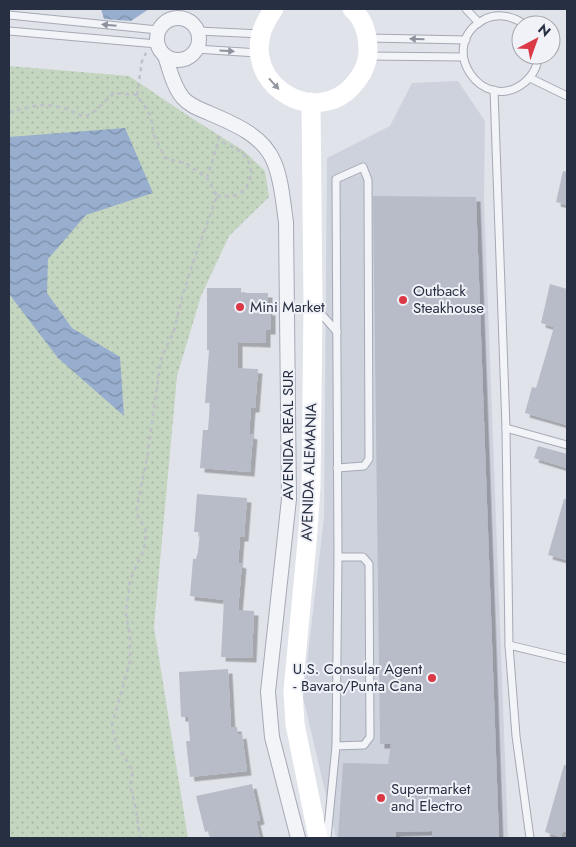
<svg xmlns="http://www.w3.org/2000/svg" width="576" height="847" font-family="Jost,sans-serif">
<defs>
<pattern id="grass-dots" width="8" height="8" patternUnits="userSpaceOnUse" patternTransform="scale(1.25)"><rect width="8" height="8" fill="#c4d5c0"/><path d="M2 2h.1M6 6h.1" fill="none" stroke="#a8b7a6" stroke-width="1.8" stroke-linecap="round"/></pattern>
<pattern id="water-waves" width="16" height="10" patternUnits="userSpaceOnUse" patternTransform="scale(1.25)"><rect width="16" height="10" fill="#98aece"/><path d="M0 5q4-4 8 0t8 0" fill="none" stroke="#7c8ea9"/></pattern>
<filter id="shadow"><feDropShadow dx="4.5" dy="4.5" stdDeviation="0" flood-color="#0004"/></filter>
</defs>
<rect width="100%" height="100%" fill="#e0e3ea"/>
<path fill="#ced2dd" d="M 458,81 L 485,121 L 484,201 L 508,838 L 336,838 L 303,697 L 324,517 L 327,158 L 390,126 L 412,83 Z"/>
<path fill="url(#grass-dots)" d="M 9,66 L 129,76 L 190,117 L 244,151 L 265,171 L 269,197 L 229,236 L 201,296 L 177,376 L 154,627 L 188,838 L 9,838 Z"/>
<g fill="url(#water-waves)">
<path d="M 101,9 L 149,9 L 131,21 L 104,19 Z"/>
<path d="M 125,128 L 153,193 L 86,215 L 48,259 L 47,293 L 72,328 L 120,357 L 124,416 L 58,358 L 9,294 L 9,137 Z"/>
</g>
<g fill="#b7bcc8" filter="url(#shadow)">
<path d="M 563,171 L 567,172 L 567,205 L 556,202 Z"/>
<path d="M 373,196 L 476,197 L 499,838 L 432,837 L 432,831 L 396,832 L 396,838 L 338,838 L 343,763 L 388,764 L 391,744 L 380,744 Z"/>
<path d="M 550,284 L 567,289 L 567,425 L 525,413 L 532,387 L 536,388 L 554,327 L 541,323 Z"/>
<path d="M 207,288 L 241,288 L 241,293 L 268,293 L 268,311 L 271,311 L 271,330 L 266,330 L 266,343 L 238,342 L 238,368 L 258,369 L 255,408 L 251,408 L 249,434 L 253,435 L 250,472 L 200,468 L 203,430 L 208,430 L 210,403 L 205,403 L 209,350 L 207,350 Z"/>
<path d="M 538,446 L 567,454 L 567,468 L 534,458 Z"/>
<path d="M 197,494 L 247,498 L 244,537 L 240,537 L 238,563 L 242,564 L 238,610 L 254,611 L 252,658 L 221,657 L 224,600 L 190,596 L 193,559 L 196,559 L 198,552 L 200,532 L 194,532 Z"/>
<path d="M 564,499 L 567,499 L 567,560 L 548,555 Z"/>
<path d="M 228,669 L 231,727 L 237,727 L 238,735 L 242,734 L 247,771 L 190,777 L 186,741 L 190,741 L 188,717 L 181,717 L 179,672 Z"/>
<path d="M 564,765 L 567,765 L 567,832 L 563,831 L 561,837 L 545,832 Z"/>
<path d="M 252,784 L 260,820 L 256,821 L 260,838 L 210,838 L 209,831 L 205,832 L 196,796 Z"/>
</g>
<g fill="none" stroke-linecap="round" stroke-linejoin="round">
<g stroke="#a5a9b5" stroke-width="9">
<g id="lane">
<path d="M 466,9 L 479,23"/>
<path d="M 9,15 L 158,30"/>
<path d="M 525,25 C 514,16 498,13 485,19 C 434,45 483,117 525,82 C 533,75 538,66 538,55"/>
<path d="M 9,31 L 157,44"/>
<path d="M 198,31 L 259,34"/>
<path d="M 369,38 L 466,40"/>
<path d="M 196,49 L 258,53"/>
<path d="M 368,56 L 463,57"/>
<path d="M 530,78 L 567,96"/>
<path d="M 494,90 L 506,428 L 509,645 L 516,736 L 530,838"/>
<path d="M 317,309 L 337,332"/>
<path d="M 506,428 L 567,445"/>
<path d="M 509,645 L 567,659"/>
<path d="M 336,746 L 364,745 L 370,737 L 369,564 L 363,557 L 338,557"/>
<path d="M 327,838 L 336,746 L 338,557 L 336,179 L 363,167 L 368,180 L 369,459 L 364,466 L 337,468"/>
</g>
</g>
<g stroke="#a5a9b5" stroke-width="16">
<g id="street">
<circle cx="178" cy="39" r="21"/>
<path d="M 165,56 C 170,70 173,86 183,98 C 190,106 200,109 209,113 C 234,124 263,135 274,162 C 282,181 283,203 286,222 L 289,499 L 268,692 L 272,737 L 298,838"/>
</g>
</g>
<g stroke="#bec1c9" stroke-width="2.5" stroke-dasharray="4 4" stroke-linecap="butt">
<path d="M 137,95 L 142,61 L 146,53"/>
<path d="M 9,112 C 45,103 50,101 85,117 L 95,111 L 114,93 L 137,95 L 151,116 L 153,133 L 165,158 L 187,164 L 207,178 L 217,196 L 194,260 L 182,297 L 174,331 L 161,359 L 147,458 L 136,512 L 146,532 L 144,549 L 130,580 L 126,615 L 130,635 L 130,661 L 112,725 L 116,744 L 133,771 L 130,785 L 136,809 L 140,838"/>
<path d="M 207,178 L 221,132"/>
<path d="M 217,196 C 223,196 231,197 236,195 C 252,189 255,167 245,156 C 238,148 227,145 218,140"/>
</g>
<use href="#lane" stroke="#f3f4f8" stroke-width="7"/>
<use href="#street" stroke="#f3f4f8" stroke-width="14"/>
<g stroke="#fff" stroke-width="19">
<path d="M 274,9 C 223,76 317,138 358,79 C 364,71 368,61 368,51 C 368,35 364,19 352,9"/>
<path d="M 311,102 L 313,304 L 311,486 L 308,531 L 293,691 L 295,724 L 318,838"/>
</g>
</g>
<defs><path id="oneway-solid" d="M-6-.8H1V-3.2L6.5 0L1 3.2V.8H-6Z" transform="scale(1.25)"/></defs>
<g fill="#8d929e">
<use href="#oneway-solid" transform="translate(109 25) rotate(-175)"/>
<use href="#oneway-solid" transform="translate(417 39) rotate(-179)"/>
<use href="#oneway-solid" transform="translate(227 51) rotate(3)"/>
</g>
<use fill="#9397a1" href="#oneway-solid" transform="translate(274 84) rotate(48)"/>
<g fill="#db3946" stroke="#f0f2f7" stroke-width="2">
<circle cx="403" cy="300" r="5"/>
<circle cx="240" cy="307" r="5"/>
<circle cx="432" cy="678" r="5"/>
<circle cx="381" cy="798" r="5"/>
</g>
<g text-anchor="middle" stroke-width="4" stroke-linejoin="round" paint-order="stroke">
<g font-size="15" fill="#272f43" stroke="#f0f2f7" text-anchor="start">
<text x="413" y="296">Outback<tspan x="413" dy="17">Steakhouse</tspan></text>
<text x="250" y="312">Mini Market</text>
<text x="422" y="674" text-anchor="end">U.S. Consular Agent<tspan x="422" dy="17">- Bavaro/Punta Cana</tspan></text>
<text x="391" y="794">Supermarket<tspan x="391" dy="17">and Electro</tspan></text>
</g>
<g font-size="15" fill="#272f43" stroke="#f0f2f7">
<text transform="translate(288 435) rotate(-90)" y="5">AVENIDA REAL SUR</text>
<text transform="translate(309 472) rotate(-88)" y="5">AVENIDA ALEMANIA</text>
</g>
</g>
<rect width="576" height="847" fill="none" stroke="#272f43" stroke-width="20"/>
<g transform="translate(536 40) rotate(41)"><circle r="24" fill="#f0f2f7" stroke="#a0a4af"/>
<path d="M0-4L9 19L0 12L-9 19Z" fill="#db3946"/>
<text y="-8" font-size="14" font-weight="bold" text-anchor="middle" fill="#272f43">N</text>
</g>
</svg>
